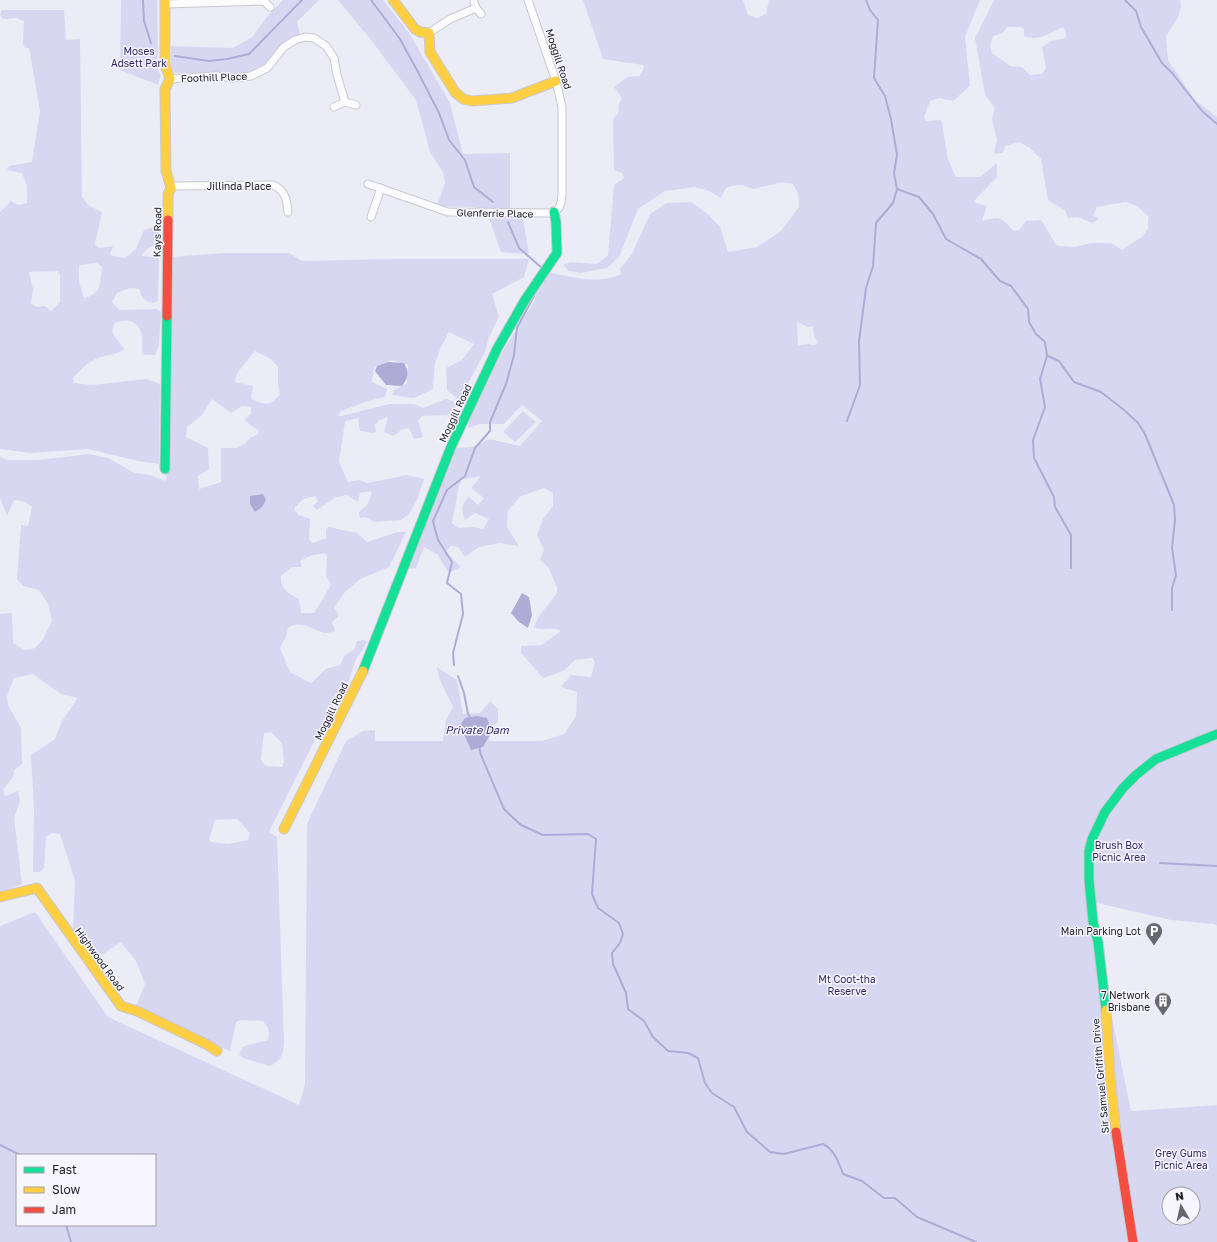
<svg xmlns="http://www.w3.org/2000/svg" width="1217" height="1242" font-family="'Golos Text',sans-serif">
<rect width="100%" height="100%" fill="#ececf7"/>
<g fill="#d8d7f1" fill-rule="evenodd">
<path d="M 121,0 L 157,0 L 158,71 L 161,75 L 158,85 L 120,70 Z"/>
<path d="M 283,0 L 319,0 L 297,22 L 300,35 L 266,66 L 251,73 L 235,75 L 222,73 L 175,73 L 171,67 L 171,46 L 233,48 L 252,37 L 270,13 Z"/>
<path d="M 338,0 L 383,0 L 409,33 L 450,103 L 463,154 L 510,153 L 510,208 L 523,219 L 529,254 L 501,252 L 488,215 L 475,207 L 437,206 L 445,183 L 443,172 L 430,152 L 416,100 L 371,40 Z"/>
<path d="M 583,0 L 743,0 L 748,15 L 757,18 L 766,14 L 769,0 L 980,0 L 965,37 L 970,86 L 953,101 L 939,98 L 930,101 L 924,117 L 926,121 L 941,120 L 942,123 L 948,160 L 956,177 L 980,177 L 997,163 L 997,177 L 974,201 L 976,203 L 987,206 L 982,221 C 1001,216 1000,217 1014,231 L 1019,230 L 1026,221 L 1041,220 L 1057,246 L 1075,247 L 1091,243 L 1111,243 L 1122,250 L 1142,237 L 1148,229 L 1148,218 L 1149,217 L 1137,206 L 1126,202 L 1097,207 L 1093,216 L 1099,219 L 1092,223 L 1078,217 L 1068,218 L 1065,210 L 1048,200 L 1041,159 L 1030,148 L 1019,142 L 1006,146 L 1002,153 L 995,154 L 994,152 L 997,140 L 992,119 L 995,108 L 985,95 L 975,38 L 994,0 L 1180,0 L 1181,6 L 1178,18 L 1166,36 L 1168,60 L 1195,100 L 1217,117 L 1217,926 L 1214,924 L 1171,920 L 1097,903 L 1110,1009 L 1131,1111 L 1217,1105 L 1217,1242 L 0,1242 L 0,926 L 35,912 L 108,1017 L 299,1105 L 305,1084 L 307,824 L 346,741 L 363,731 L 375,730 L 375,741 L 443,741 L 446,720 L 453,707 L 439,678 L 437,667 L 457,680 L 463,714 L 480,713 L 490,701 L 498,709 L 498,721 L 493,727 L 489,741 L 542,741 L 564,734 L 576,716 L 577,692 L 561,687 L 571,675 L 591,677 L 595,662 L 592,658 L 575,660 L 563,671 L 543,678 L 521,653 L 521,646 L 542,645 L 561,631 C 553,626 543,632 534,627 L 539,616 L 557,593 L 557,587 L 548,567 L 540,560 L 544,550 L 537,535 L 543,519 L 553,506 L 553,493 L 544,488 L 521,496 L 508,510 L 507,527 L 519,546 L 499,543 L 479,547 L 465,557 L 458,547 L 451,546 L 446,552 L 461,567 L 449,573 L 437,554 L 424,547 L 416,568 L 409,569 L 455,448 L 472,447 L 490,439 L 520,446 L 542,421 L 522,405 L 504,424 L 480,424 L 468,428 L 473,401 L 489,373 L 535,300 L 536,289 L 548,272 C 571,277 599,285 621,274 L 620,269 L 632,254 L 650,214 L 666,203 L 691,202 L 709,215 L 720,227 L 728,252 L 757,247 L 781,231 L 799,207 L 798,193 L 793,184 L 783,182 L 753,189 L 742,185 L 731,186 L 726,188 L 721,198 L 709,191 L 695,187 L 665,191 L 638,209 L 619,257 L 607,268 L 581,273 L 569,271 L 563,265 L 570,262 L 597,264 L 608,255 L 614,185 L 624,178 L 622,173 L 614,170 L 613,119 L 619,112 L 618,106 L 622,98 L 614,87 L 627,77 L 639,76 L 644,68 L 643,65 L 603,59 ZM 1007,27 L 1022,27 L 1024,29 L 1024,36 C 1037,42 1051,33 1063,27 L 1066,34 L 1066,38 L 1051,41 L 1042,47 L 1046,68 L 1042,74 L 1030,75 L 1022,67 L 1010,66 L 992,53 L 990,46 L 993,36 L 1003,33 ZM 797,322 L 808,327 L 813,326 L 814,336 L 818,343 L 814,345 L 809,344 L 798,345 ZM 481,476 L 471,488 L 484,498 L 478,505 L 469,497 C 460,505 462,510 465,520 L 475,513 L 489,519 L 483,529 L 472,527 L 458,528 L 452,523 L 459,485 L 461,480 ZM 17,1155 L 155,1155 L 155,1225 L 17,1225 ZM 1169,1194 L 1193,1194 L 1193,1218 L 1169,1218 Z"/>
<path d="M 2,10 L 64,10 L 66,40 L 80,39 L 82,197 L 88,205 L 102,212 L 95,244 L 99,248 L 113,246 L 110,255 L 125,258 L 136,249 L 144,230 L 156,226 L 158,231 L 156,245 L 148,248 L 141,256 L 156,257 L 159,260 L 158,300 L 155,303 C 144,301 143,300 139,289 L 130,288 L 117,293 L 112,302 L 119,310 L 157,309 L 161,312 L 159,346 L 155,355 L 145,355 L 142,351 C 142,346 143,338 141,332 C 137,320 125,318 115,323 L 112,332 L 124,349 C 117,356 106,354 98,358 C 88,362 80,370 73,378 L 74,383 L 92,385 L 146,379 L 160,384 L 159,464 L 138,461 L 88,449 L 31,453 L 0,449 L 0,212 L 11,201 L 18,205 L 27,203 L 27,186 L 22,173 L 7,170 L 9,166 L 32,162 L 40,111 L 29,48 L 25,48 L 23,44 L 24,21 L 16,18 L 3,19 L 0,15 ZM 97,263 L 102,267 C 100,283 102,294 84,298 L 79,282 L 79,265 ZM 58,271 L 60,275 L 60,302 L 51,311 L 45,306 L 36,307 L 31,303 L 33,289 L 29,272 Z"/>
<path d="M 226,253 L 289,253 L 302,261 L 389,259 L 529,259 L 524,277 L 492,294 L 499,317 L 489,337 L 485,352 L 459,400 L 447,390 L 446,368 L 462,360 L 474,344 L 449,332 L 441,347 L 435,363 L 433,389 L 414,398 L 392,395 L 394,390 L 407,383 L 408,365 L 392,360 L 374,367 L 372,382 L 387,389 L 385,397 L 368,401 L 341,411 L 338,416 L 341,416 L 389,404 L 414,404 L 423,408 L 446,399 L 453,401 L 456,407 L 451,415 L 422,416 L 418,421 L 423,437 L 414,439 L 409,428 L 401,430 L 394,436 L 384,432 L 388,417 L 379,420 L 375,425 L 376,432 L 373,433 L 360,431 L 358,418 L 345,421 L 339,462 L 348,482 L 359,480 L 368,483 L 407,475 L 424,479 L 417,500 L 409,514 L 401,520 L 374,522 L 366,517 L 360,518 L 359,512 L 367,505 L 372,493 L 370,491 L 360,493 L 358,502 L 347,495 L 336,497 L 317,510 L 313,506 L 318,501 L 315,496 L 303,499 L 294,508 L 298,515 L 310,519 L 309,539 L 313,543 L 326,538 L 326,529 L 329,527 L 357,533 L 367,542 L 397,532 L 406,532 L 389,567 L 360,579 L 345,592 L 334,608 L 339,615 L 332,622 L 335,631 C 332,632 328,633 325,633 C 312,630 301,619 288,628 L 286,637 L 280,648 L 290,672 L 311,683 L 326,669 L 340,665 L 344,656 L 354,650 L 357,641 L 364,640 L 367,642 L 355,661 L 348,684 L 331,708 L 269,832 L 277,837 L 284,1043 C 283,1054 281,1061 270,1066 L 243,1058 L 239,1054 L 244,1046 L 268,1040 L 269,1030 L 263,1021 L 241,1020 L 236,1022 L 230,1051 L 188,1034 L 135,1008 L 145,984 L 136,961 L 121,942 L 97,958 L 73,930 L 75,881 L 60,834 L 52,833 L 46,837 L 44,868 L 40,872 L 33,872 L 34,810 L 31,755 L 55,739 L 62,721 L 78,698 L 61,694 L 33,674 L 14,678 L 7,696 L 8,705 L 21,728 L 22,764 L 14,770 L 13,777 L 3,790 L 5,796 L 18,791 L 20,801 L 14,818 L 22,884 L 0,893 L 0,614 L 12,613 L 13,643 L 25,650 L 35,648 L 43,639 L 52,621 L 48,604 L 39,590 L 23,586 L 17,579 L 21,525 L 28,526 L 32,507 L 25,502 L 14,500 L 7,516 L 0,498 L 0,457 L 7,460 L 39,460 L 89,454 L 108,458 L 135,473 L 150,475 L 166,481 L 169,257 ZM 255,351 L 271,359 L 278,367 L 278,385 L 280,394 C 269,407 266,405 251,399 L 253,386 L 235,382 L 237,373 ZM 212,399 L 231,413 L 242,406 L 251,407 L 251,414 L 244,420 L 259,431 L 258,434 L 250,438 L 246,443 L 237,448 L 221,448 L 221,482 L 199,489 L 198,476 L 209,469 L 208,448 L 186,437 L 187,427 L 202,415 ZM 324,553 L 327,555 L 326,575 L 331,585 L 314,613 L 301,613 L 299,599 C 289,594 280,589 281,576 L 292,567 L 302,567 L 300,561 L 310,556 ZM 271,732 L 282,743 L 284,762 L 282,767 L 265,766 L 261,759 L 264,733 ZM 237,819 L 250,833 L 248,840 L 229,844 L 212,842 L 209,840 L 215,820 Z"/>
<path d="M 523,411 L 536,422 L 515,442 L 503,432 Z"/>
</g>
<g fill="#aeacd6">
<path d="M 388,362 L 404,363 C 410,374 408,377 402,386 L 386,385 L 375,371 L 377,366 Z"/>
<path d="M 263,494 L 266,500 L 262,507 L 255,512 L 250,504 L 250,496 Z"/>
<path d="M 522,593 L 529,597 L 532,615 L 528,628 L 519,622 L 511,613 Z"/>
<path d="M 477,716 L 487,718 L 492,731 L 483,747 L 471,750 L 460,725 L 465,718 Z"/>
</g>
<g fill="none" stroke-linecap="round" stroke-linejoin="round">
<g stroke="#aeacd6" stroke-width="2">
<path d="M 143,0 L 144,21 L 151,43"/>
<path d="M 371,0 L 400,39 L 419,74 L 439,113 L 449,140 L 465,160 L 474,187 L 493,202"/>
<path d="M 1125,0 L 1136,11 L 1141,27 L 1162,63 L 1173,74 L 1202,111 L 1217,124"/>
<path d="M 175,56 L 209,61 L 227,59 L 249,54 L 302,0"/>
<path d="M 897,189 L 919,197 L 933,214 L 946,239 L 981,259 L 1000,281 L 1011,286 L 1028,309 L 1029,322 L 1036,334 L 1045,342 L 1047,356 L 1040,379 L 1045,407 L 1033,440 L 1034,458 L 1054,497 L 1055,507 L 1071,535 L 1071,568"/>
<path d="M 508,222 L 519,248 L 542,268"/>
<path d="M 1048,356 L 1059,361 L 1074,382 L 1101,392 L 1124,410 L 1138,423 L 1145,434 L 1174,505 L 1175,520 L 1172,548 L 1176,575 L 1172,588 L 1172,610"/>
<path d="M 847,421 L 860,385 L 859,341 L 866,288 L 873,266 L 876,223 L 893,203 L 897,189 L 894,173 L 897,155 L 891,119 L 885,96 L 874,78 L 878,20 L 870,10 L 866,0"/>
<path d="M 454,665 L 453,653 L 463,614 L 461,594 L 447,583 L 452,562 L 438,540 L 433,521 L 447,490 L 465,476 L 475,448 L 490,431 L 490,422 L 506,384 L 514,355 L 517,328 L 534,296"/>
<path d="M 458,676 L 464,693 L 468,714 L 471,719"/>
<path d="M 479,746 L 481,755 L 504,809 L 521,825 L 543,835 L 588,834 L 596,839 L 592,894 L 598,908 L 619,923 L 623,934 L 620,943 L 612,953 L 613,964 L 626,993 L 628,1009 L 644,1021 L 653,1037 L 668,1051 L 688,1053 L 698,1058 L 705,1083 L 712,1093 L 734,1107 L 747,1132 L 770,1152 L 784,1154 L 823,1144 C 834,1149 839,1163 843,1174 L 862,1181 L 884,1198 L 895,1198 L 917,1217 L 976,1242"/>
<path d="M 1160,863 L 1217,866"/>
<path d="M 0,1145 L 20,1155"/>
<path d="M 66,1225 L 71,1242"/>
</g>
<g stroke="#c8c8d0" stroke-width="9">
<g id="street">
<path d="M 474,2 L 476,8 L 481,14"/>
<path d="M 165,4 L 264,1 L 270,7"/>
<path d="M 429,33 L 450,19 L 476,8"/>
<path d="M 170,79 L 216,76 L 233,78 L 251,76 L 267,68 L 284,47 L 295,40 L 305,37 L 314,38 L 326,46 L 334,58 L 337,75 L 345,102"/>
<path d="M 334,107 L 345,102 L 356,105"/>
<path d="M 368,184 L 448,212 L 549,213 C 559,212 561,206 562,196 L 562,107 L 556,81 L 528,0"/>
<path d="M 172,186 L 273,185 C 285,190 287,200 288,212"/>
<path d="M 371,217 L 381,188"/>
</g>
</g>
<g stroke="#c8c8d0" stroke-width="11">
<g id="fast">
<path d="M 165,469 L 167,316"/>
<path d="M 363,671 L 451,447 L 497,349 L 525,300 L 557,253 L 556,222 L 554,212"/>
<path d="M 1106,1010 L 1098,942 L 1093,922 L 1089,880 L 1089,851 L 1092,839 L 1105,812 L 1123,788 L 1136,775 L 1156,759 L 1217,734"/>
</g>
</g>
<g stroke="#c8c8d0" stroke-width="11">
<g id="slow">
<path d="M 165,0 L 165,65 L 170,79 L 165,89 L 166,171 L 171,188 L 168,194 L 168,220"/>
<path d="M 393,0 L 415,29 L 420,32 L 429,33 L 430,52 L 455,92 L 463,99 L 472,101 L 512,98 L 556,81"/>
<path d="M 284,829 L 363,671"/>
<path d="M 0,897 L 37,888 L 121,1006 L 137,1011 L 206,1044 L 217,1051"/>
<path d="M 1106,1010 L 1110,1076 L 1116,1132"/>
</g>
</g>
<g stroke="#c8c8d0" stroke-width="11">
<g id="jam">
<path d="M 167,316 L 168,220"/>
<path d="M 1116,1132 L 1133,1242"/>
</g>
</g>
<use href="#street" stroke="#fcfcfe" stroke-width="7"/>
<use href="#fast" stroke="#16e098" stroke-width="9"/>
<use href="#slow" stroke="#ffcf43" stroke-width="9"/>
<use href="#jam" stroke="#f24e42" stroke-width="9"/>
</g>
<defs>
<g id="parking-pin" transform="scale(0.9)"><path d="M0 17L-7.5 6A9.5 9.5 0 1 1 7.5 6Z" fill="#676770" stroke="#f7f6fe"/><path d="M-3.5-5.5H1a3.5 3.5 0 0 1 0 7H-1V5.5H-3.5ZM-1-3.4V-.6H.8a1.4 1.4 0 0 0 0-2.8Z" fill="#fff"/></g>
<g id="building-pin" transform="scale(0.9)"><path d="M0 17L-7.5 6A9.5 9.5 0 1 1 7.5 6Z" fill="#676770" stroke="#f7f6fe"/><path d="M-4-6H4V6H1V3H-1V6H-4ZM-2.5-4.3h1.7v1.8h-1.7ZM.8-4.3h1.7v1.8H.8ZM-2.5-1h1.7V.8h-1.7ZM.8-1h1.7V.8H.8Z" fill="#fff"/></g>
</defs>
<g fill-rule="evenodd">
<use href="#parking-pin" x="1154" y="931"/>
<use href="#building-pin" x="1163" y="1001"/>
</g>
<g text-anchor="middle" stroke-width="3" stroke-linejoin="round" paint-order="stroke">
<g font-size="10" fill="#322568" stroke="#f7f6fe">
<text x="139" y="55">Moses<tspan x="139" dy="12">Adsett Park</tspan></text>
<text x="1119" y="849">Brush Box<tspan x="1119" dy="12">Picnic Area</tspan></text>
<text x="847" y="983">Mt Coot-tha<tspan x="847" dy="12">Reserve</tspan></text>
<text x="1181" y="1157">Grey Gums<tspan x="1181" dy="12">Picnic Area</tspan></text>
</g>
<g font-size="10" fill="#202027" stroke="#f7f6fe">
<text transform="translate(559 59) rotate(72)" y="4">Moggill Road</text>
<text transform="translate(214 77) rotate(-2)" y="4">Foothill Place</text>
<text x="239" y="190">Jillinda Place</text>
<text transform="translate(495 213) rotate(1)" y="4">Glenferrie Place</text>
<text transform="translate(157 232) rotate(-89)" y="4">Kays Road</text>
<text transform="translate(455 413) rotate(-65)" y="4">Moggill Road</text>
<text transform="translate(331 711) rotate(-64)" y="4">Moggill Road</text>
<text transform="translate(100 959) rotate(54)" y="4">Highwood Road</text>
<text transform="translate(1100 1076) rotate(-95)" y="4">Sir Samuel Griffith Drive</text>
</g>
<g font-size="10" fill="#202027" stroke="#f7f6fe" text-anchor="end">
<text x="1141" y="935">Main Parking Lot</text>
<text x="1150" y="999">7 Network<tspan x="1150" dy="12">Brisbane</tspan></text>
</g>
<g font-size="11" font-style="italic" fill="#382c6f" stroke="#f7f6fe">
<text x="477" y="734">Private Dam</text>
</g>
</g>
<rect x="16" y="1154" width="140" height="72" fill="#f7f6fe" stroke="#a1a0a8"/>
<rect x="24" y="1167" width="20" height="6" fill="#16e098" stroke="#a1a0a8"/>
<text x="52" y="1174" font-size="12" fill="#202027">Fast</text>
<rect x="24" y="1187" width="20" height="6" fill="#ffcf43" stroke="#a1a0a8"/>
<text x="52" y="1194" font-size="12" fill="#202027">Slow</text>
<rect x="24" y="1207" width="20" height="6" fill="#f24e42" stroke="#a1a0a8"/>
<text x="52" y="1214" font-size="12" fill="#202027">Jam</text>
<g transform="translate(1181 1206) rotate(351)"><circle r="19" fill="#f7f6fe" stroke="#a1a0a8"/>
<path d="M0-3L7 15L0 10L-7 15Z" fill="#676770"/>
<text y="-6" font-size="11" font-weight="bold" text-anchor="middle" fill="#202027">N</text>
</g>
</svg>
